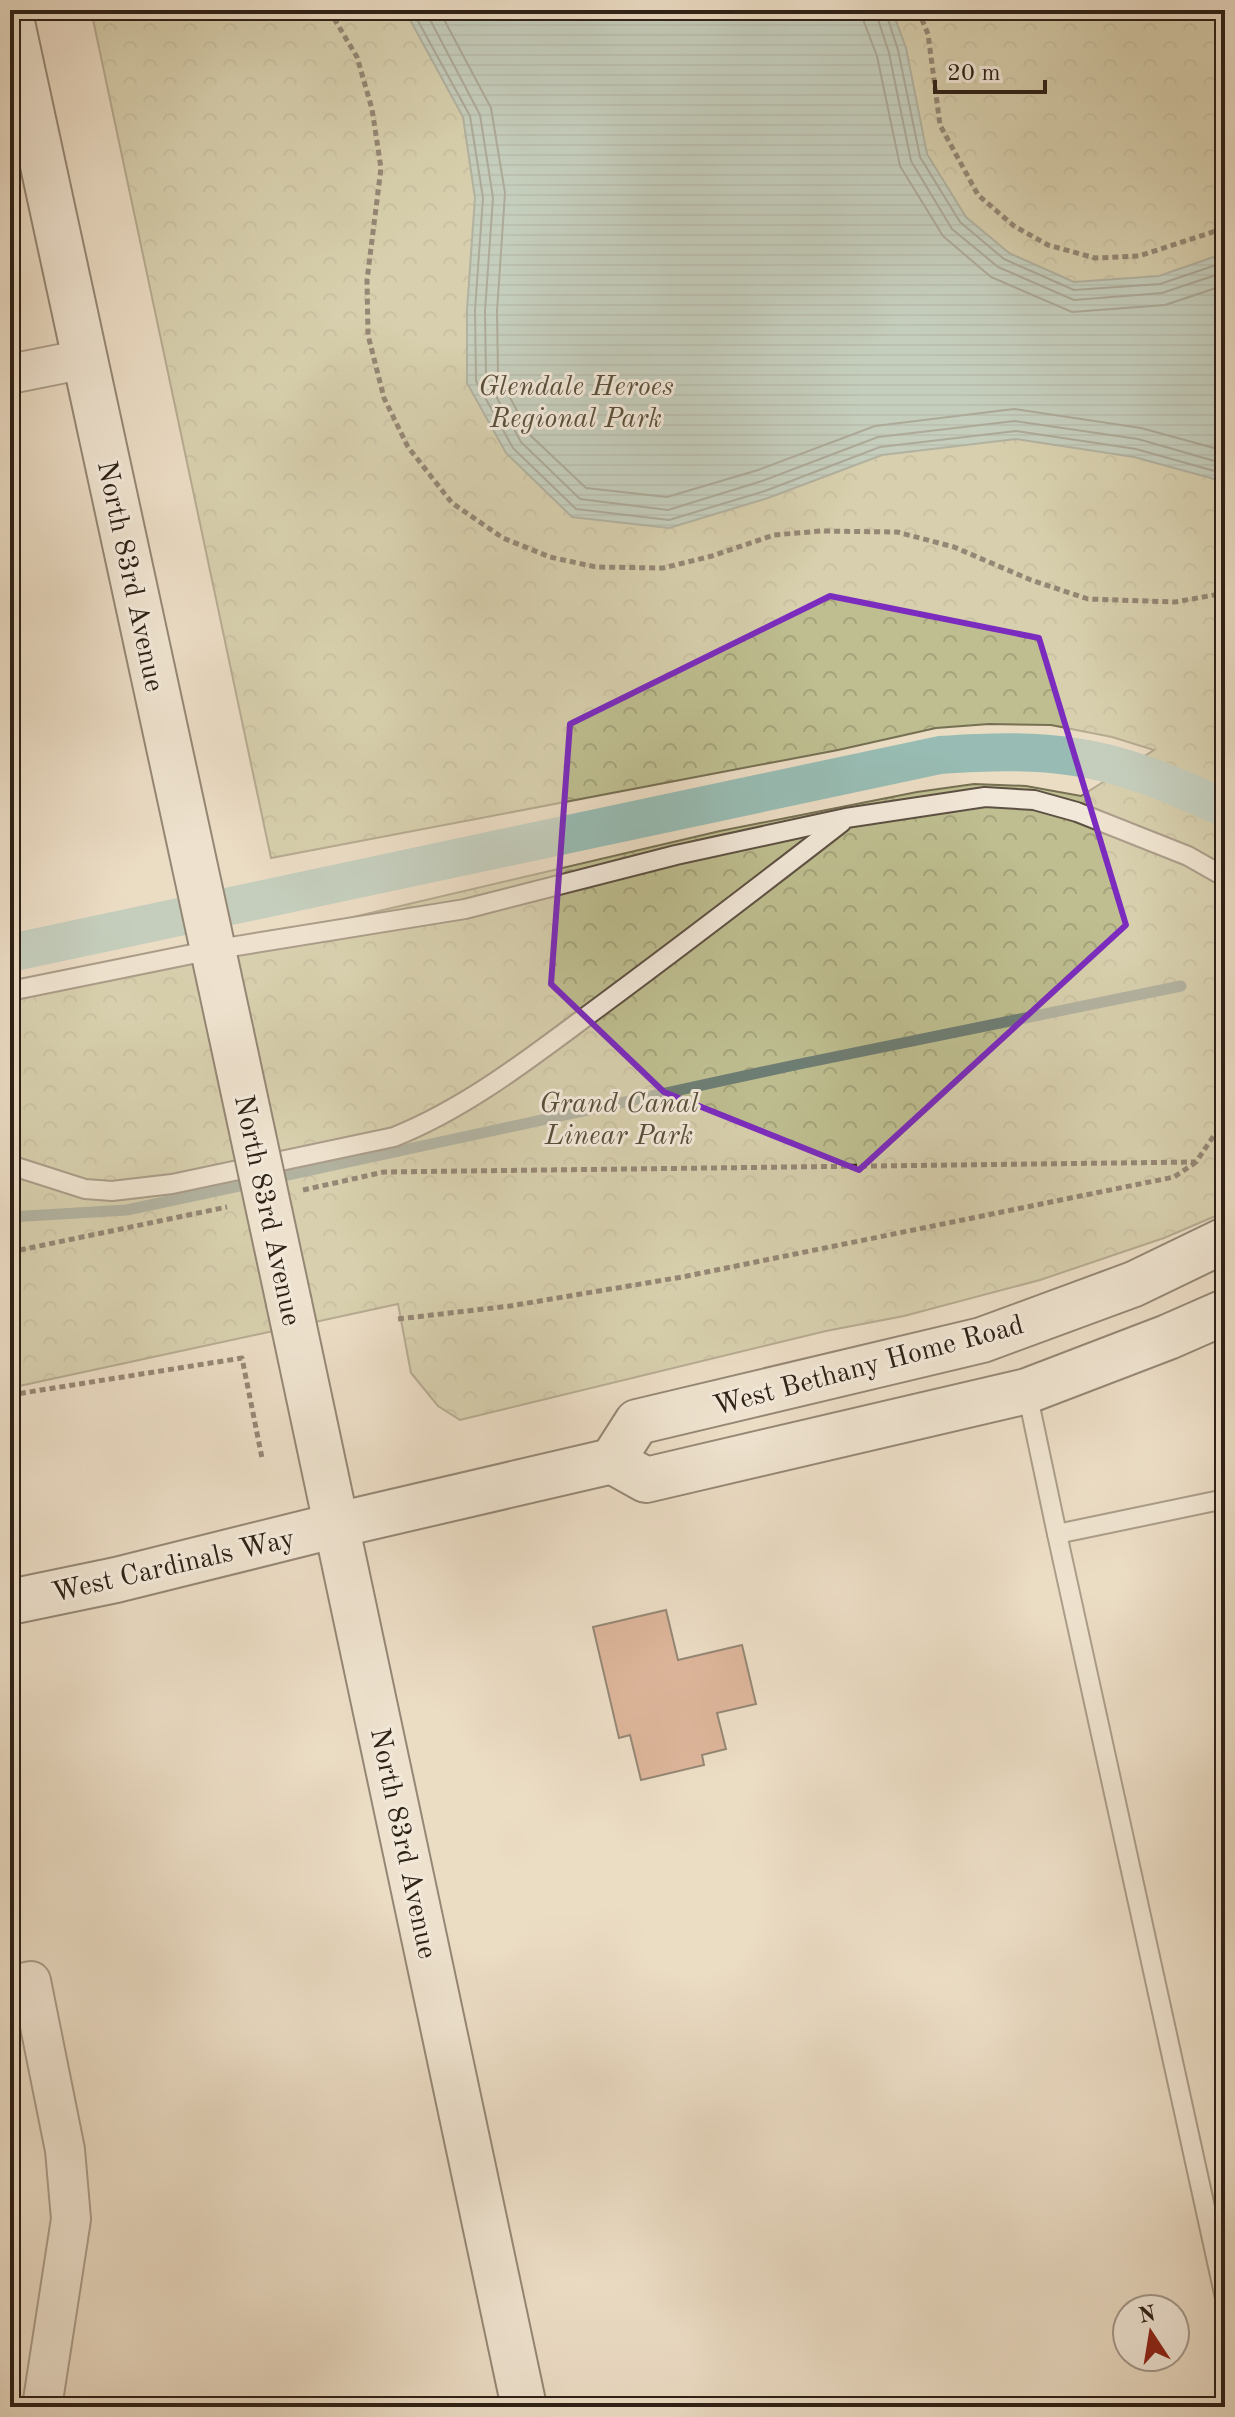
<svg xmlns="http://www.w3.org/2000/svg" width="1235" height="2417" font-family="'Old Standard TT',serif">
<defs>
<pattern id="park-crowns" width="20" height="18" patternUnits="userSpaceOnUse" patternTransform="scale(2)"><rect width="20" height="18" fill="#bebe90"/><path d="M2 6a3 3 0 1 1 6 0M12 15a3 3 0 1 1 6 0" fill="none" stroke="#a4a37b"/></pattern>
<pattern id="water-rules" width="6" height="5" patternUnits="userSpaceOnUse" patternTransform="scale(2)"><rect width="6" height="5" fill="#98bcb3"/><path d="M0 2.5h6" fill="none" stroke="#83a199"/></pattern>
</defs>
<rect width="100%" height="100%" fill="#ebdcc4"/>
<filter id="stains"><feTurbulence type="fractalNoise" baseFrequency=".0025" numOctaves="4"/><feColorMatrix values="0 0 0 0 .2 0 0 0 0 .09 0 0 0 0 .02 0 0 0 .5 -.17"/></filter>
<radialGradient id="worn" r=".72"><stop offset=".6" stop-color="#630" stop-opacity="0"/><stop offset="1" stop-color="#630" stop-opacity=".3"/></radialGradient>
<path fill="url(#park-crowns)" stroke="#767053" stroke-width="2" d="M 91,10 L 1225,10 L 1225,1212 L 1164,1238 L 1040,1280 L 904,1316 L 826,1331 L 460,1420 L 438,1406 L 411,1373 L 398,1304 L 10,1388 L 10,991 L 212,950 L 720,831 L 917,792 L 974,784 L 1026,786 L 1081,796 L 1154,750 L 1112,737 L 1051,725 L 989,724 L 936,728 L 838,750 L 271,858 Z"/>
<path fill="url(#water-rules)" stroke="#6e7e74" stroke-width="2" d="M 400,10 L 892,10 L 906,48 L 927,154 L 966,217 L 1009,253 L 1074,282 L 1159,276 L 1225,253 L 1225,482 L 1134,457 L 1016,439 L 882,455 L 768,498 L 669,528 L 572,517 L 506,453 L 467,383 L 467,310 L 475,198 L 463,117 L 409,18 Z"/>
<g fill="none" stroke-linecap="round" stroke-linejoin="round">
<g stroke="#636e64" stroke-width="2">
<path d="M 412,10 L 470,116 L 483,198 L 475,310 L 476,381 L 513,448 L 576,509 L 669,520 L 765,491 L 880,447 L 1016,431 L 1136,449 L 1225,474"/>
<path d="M 425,10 L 480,115 L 493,198 L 485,311 L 486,378 L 521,442 L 580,499 L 668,510 L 762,481 L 878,437 L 1015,421 L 1138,439 L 1225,464"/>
<path d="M 439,10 L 491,108 L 505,193 L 497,311 L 498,375 L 530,435 L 586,488 L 667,497 L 758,470 L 875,426 L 1014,409 L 1141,428 L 1225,451"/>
<path d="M 863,10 L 864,22 L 877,56 L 900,166 L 943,236 L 991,277 L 1072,312 L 1165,305 L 1225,285"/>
<path d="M 875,10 L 889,53 L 911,161 L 952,229 L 998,267 L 1074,300 L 1162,293 L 1225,272"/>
<path d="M 885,10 L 898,50 L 920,157 L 960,222 L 1004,259 L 1074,290 L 1160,284 L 1225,262"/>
</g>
<g stroke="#6e7e74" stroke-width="11">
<path d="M 270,1179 L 795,1065 L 1181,986"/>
<path d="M 10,1217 L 127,1210 L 253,1183"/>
</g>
<path stroke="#98bcb3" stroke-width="38" d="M 10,953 L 940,755 C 985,752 1029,750 1075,757 C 1127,764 1177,787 1225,808"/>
</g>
<path fill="#cb8567" stroke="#2e2116" stroke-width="2" d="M 666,1610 L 678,1660 L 742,1645 L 756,1704 L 717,1713 L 726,1749 L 702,1755 L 704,1765 L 641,1780 L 630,1735 L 619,1738 L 593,1627 Z"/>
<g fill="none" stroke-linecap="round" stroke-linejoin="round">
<g stroke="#5d5042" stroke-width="22">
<g id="service">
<path d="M 10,991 L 212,950 L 465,909 L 676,855 L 846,818 L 985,797 L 1034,800 L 1077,812 L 1188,856 L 1225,877"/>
<path d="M 10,1165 L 85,1189 L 112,1191 L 172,1184 L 394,1137 C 469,1107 534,1055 599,1007 C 680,947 761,885 841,823"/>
<path d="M 1027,1392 L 1057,1534"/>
<path d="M 1225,1499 L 1057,1534 L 1225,2298"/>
</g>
</g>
<g stroke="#5d5042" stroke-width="42">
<g id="minor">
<path d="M 10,374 L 85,359"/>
<path d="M 10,1986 L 31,1981 L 65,2150 L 71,2219 L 42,2407"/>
</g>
</g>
<g stroke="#2e2116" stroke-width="48">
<g id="secondary">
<path d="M 10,13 L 231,1033"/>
<path d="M 289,1303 L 524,2407"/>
<path d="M 612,1461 L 646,1480 L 1027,1391 L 1168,1337 L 1225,1312"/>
<path d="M 10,1602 L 116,1580 L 337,1525 L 612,1461 L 637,1422 L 982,1340 L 1134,1284 L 1225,1240"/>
</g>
</g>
<g stroke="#2e2116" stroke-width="5" stroke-dasharray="6 4" stroke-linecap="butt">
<path d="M 329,10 L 357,57 L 372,109 L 381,168 L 367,280 L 368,335 L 384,398 L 408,447 L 452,503 L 503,538 L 550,557 L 596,567 L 663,568 L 712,556 L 774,535 L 821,531 L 897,532 L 954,547 L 1031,580 L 1088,599 L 1175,602 L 1225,593"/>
<path d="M 918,10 L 928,34 L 940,125 L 978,195 L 1014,226 L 1048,245 L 1095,258 L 1139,256 L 1225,228"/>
<path d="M 303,1190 L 384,1172 L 1196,1162 L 1225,1119"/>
<path d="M 10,1252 L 227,1207"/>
<path d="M 398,1319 L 510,1306 L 682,1277 L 1174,1177 L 1195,1163"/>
<path d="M 10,1395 L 242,1358 L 262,1458"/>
</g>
<use href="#service" stroke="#f2e8d9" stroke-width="18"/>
<use href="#minor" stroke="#f2e8d9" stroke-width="38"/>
<use href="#secondary" stroke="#f2e8d9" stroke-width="44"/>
<g stroke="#2e2116" stroke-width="48" stroke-linecap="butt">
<path id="secondary-bridge" d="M 231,1033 L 289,1303"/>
</g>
<use href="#secondary-bridge" stroke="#f2e8d9" stroke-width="44"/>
</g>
<path d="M0 0H1235V2417H0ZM 830,596 L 1039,638 L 1126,925 L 859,1170 L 664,1092 L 551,984 L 570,724 Z" fill="#ebdcc4" fill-opacity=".55" fill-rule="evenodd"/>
<path fill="none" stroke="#7b2cbf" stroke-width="6" stroke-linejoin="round" d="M 830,596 L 1039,638 L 1126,925 L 859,1170 L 664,1092 L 551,984 L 570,724 Z"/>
<g text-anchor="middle" stroke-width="6" stroke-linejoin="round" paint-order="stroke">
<g font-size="28" font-style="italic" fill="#59503b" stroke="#f2e8d9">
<text x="576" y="395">Glendale Heroes<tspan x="576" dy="32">Regional Park</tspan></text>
<text x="619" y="1112">Grand Canal<tspan x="619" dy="32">Linear Park</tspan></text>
</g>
<g font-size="28" fill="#2e2116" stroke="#f2e8d9">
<text transform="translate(132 576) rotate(78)" y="10">North 83rd Avenue</text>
<text transform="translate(269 1210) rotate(78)" y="10">North 83rd Avenue</text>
<text transform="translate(868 1364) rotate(-15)" y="10">West Bethany Home Road</text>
<text transform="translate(173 1564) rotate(-13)" y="10">West Cardinals Way</text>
<text transform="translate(405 1843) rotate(78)" y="10">North 83rd Avenue</text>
</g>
</g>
<rect width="1235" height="2417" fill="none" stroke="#ebdcc4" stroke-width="40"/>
<rect x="12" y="12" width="1211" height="2393" fill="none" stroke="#2e2116" stroke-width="4"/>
<rect x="20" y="20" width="1195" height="2377" fill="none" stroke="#2e2116" stroke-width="2"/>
<g transform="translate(1151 2333) rotate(348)"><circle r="38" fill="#f2e8d9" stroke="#a4988b" stroke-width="2"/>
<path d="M0-6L14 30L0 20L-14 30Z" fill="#8f2418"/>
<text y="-12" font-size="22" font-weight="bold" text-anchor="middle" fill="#2e2116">N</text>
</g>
<path d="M935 80v12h110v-12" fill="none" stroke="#2e2116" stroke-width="4"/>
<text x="947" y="80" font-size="24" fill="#2e2116" stroke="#f2e8d9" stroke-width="6" paint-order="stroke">20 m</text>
<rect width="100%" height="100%" filter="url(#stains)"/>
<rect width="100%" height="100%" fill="url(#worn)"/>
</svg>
